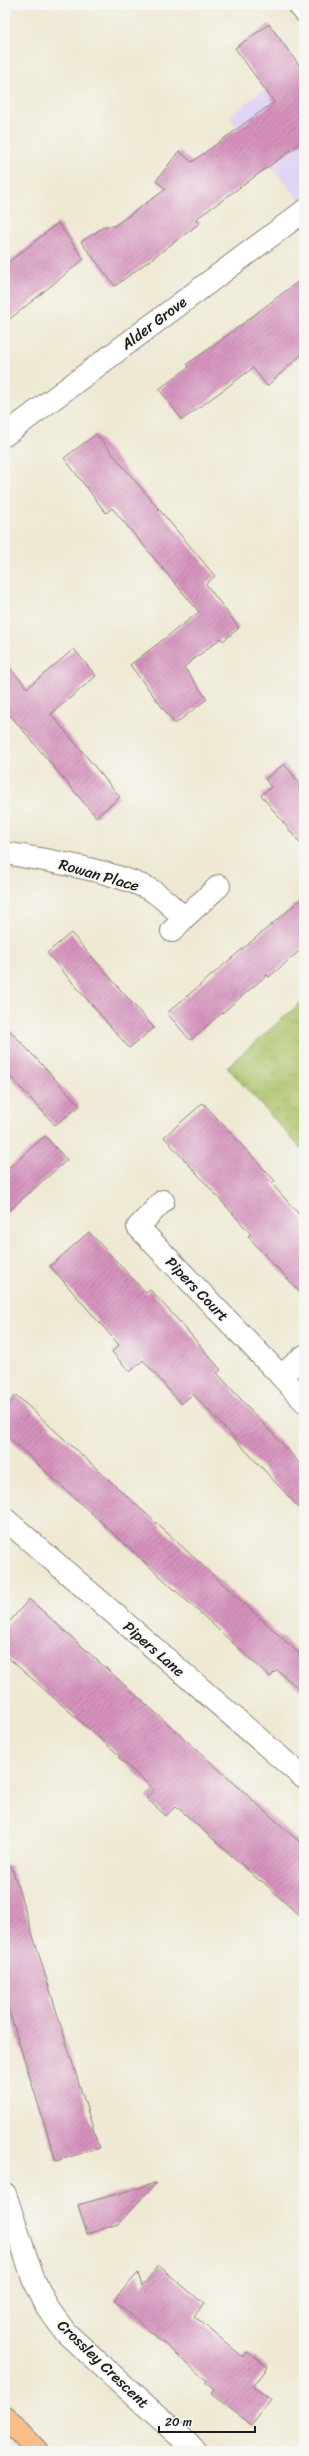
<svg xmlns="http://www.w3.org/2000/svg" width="309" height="2456" font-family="Sriracha,sans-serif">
<defs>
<pattern id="park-crowns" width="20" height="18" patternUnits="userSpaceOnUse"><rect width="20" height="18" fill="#abc369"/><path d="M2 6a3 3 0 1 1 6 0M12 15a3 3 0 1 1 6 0" fill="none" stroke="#93a75a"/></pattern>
<pattern id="building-hatch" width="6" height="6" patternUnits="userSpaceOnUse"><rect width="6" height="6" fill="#d692bd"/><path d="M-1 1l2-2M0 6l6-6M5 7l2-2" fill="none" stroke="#ad7699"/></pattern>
</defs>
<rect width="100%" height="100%" fill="#f6f6f2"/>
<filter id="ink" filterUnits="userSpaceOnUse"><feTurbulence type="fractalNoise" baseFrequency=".025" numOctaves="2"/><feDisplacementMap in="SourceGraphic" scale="8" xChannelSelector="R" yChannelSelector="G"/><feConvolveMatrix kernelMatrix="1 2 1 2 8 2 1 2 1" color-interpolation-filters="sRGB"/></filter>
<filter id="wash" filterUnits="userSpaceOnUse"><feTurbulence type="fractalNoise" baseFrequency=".012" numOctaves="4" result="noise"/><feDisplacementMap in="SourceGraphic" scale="16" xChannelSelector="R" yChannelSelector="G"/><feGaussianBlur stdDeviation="0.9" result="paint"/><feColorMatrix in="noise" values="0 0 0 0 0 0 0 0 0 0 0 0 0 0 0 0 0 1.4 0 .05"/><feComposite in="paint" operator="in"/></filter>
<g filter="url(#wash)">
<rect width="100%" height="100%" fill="#efe9d3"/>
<path fill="#e0d4f4" d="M 304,58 L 304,205 L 229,117 Z"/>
<path fill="url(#park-crowns)" stroke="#647042" d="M 304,1000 L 304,1152 L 227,1067 Z"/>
<g id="blocks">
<g fill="url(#building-hatch)">
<path d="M 269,24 L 304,72 L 304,141 L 196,219 L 200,223 L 115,286 L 81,242 L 105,226 L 114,226 L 166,189 L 156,181 L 179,151 L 192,162 L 274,102 L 235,48 Z"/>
<path d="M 58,223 L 84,259 L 5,323 L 5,265 Z"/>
<path d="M 304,277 L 304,352 L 267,386 L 253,368 L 182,420 L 159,389 L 189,367 L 187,364 L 216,344 Z"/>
<path d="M 96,434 L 215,576 L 206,584 L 239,628 L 223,641 L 221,638 L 184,667 L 207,699 L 175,724 L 130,665 L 199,612 L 112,508 L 106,513 L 64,458 Z"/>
<path d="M 74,649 L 96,676 L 51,714 L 120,797 L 96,817 L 5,709 L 5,662 L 27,688 Z"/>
<path d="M 284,764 L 304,788 L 304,848 L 261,795 L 271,787 L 265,779 Z"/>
<path d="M 304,897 L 304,947 L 269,977 L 267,975 L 190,1040 L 167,1013 Z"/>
<path d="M 71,933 L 154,1028 L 129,1048 L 47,953 Z"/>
<path d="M 5,1025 L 80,1106 L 55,1125 L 5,1071 Z"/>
<path d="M 203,1103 L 275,1181 L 272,1184 L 304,1220 L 304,1297 L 277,1267 L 276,1268 L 248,1236 L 251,1234 L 164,1137 Z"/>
<path d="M 45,1136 L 67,1160 L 5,1214 L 5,1171 Z"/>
<path d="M 89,1232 L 146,1293 L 150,1290 L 179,1321 L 221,1370 L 217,1373 L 304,1468 L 304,1513 L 193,1394 L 181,1404 L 143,1360 L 130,1372 L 112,1352 L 119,1345 L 50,1266 Z"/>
<path d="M 16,1395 L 304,1658 L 304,1693 L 277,1670 L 270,1677 L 5,1434 L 5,1408 Z"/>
<path d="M 29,1599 L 304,1846 L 304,1920 L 261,1880 L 260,1881 L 176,1806 L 166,1816 L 146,1798 L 154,1790 L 118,1757 L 120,1756 L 5,1655 L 5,1627 Z"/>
<path d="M 11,1865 L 99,2148 L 56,2161 L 5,1998 L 5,1866 Z"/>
<path d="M 156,2183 L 118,2224 L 87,2234 L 78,2205 Z"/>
<path d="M 159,2266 L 204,2304 L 194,2316 L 243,2357 L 247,2352 L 268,2367 L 253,2387 L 271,2400 L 252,2425 L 211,2394 L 214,2390 L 206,2383 L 207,2381 L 114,2300 L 138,2273 L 142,2286 Z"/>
</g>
</g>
</g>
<g filter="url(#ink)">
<use href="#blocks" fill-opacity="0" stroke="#868278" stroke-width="1"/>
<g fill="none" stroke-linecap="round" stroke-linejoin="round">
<g stroke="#868278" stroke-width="24">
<g id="street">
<path d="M 299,5 L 304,11"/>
<path d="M 5,435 L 304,211"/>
<path d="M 5,853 C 50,861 111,870 151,890 C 163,897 174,909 184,918 L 172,931"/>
<path d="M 184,918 L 219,886"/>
<path d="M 163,1201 L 138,1227 L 281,1376 L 304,1356"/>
<path d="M 281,1376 L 304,1401"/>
<path d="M 5,1519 L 304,1778"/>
<path d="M 5,2194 L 33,2278 L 47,2307 L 66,2333 L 196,2451"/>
</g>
</g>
<g stroke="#868278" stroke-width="24">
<path id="highway" d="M 5,2417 L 37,2451"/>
</g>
<use href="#street" stroke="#fff" stroke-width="22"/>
<use href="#highway" stroke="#f8bd89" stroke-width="22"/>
</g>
</g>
<g text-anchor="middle" stroke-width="3.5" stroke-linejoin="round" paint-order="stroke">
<g font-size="15" fill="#1c1c1c" stroke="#f6f6f2">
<text transform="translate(154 323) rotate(-37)" y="5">Alder Grove</text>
<text transform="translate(99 875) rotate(16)" y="5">Rowan Place</text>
<text transform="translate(197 1289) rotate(46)" y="5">Pipers Court</text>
<text transform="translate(154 1649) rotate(41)" y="5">Pipers Lane</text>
<text transform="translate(103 2364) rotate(44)" y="5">Crossley Crescent</text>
</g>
</g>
<rect width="309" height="2456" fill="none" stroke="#f6f6f2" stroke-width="20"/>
<path d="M159 2426v6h96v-6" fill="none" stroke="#1c1c1c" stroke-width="2"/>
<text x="165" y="2426" font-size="12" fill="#1c1c1c" stroke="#f6f6f2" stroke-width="3" paint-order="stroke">20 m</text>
</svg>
